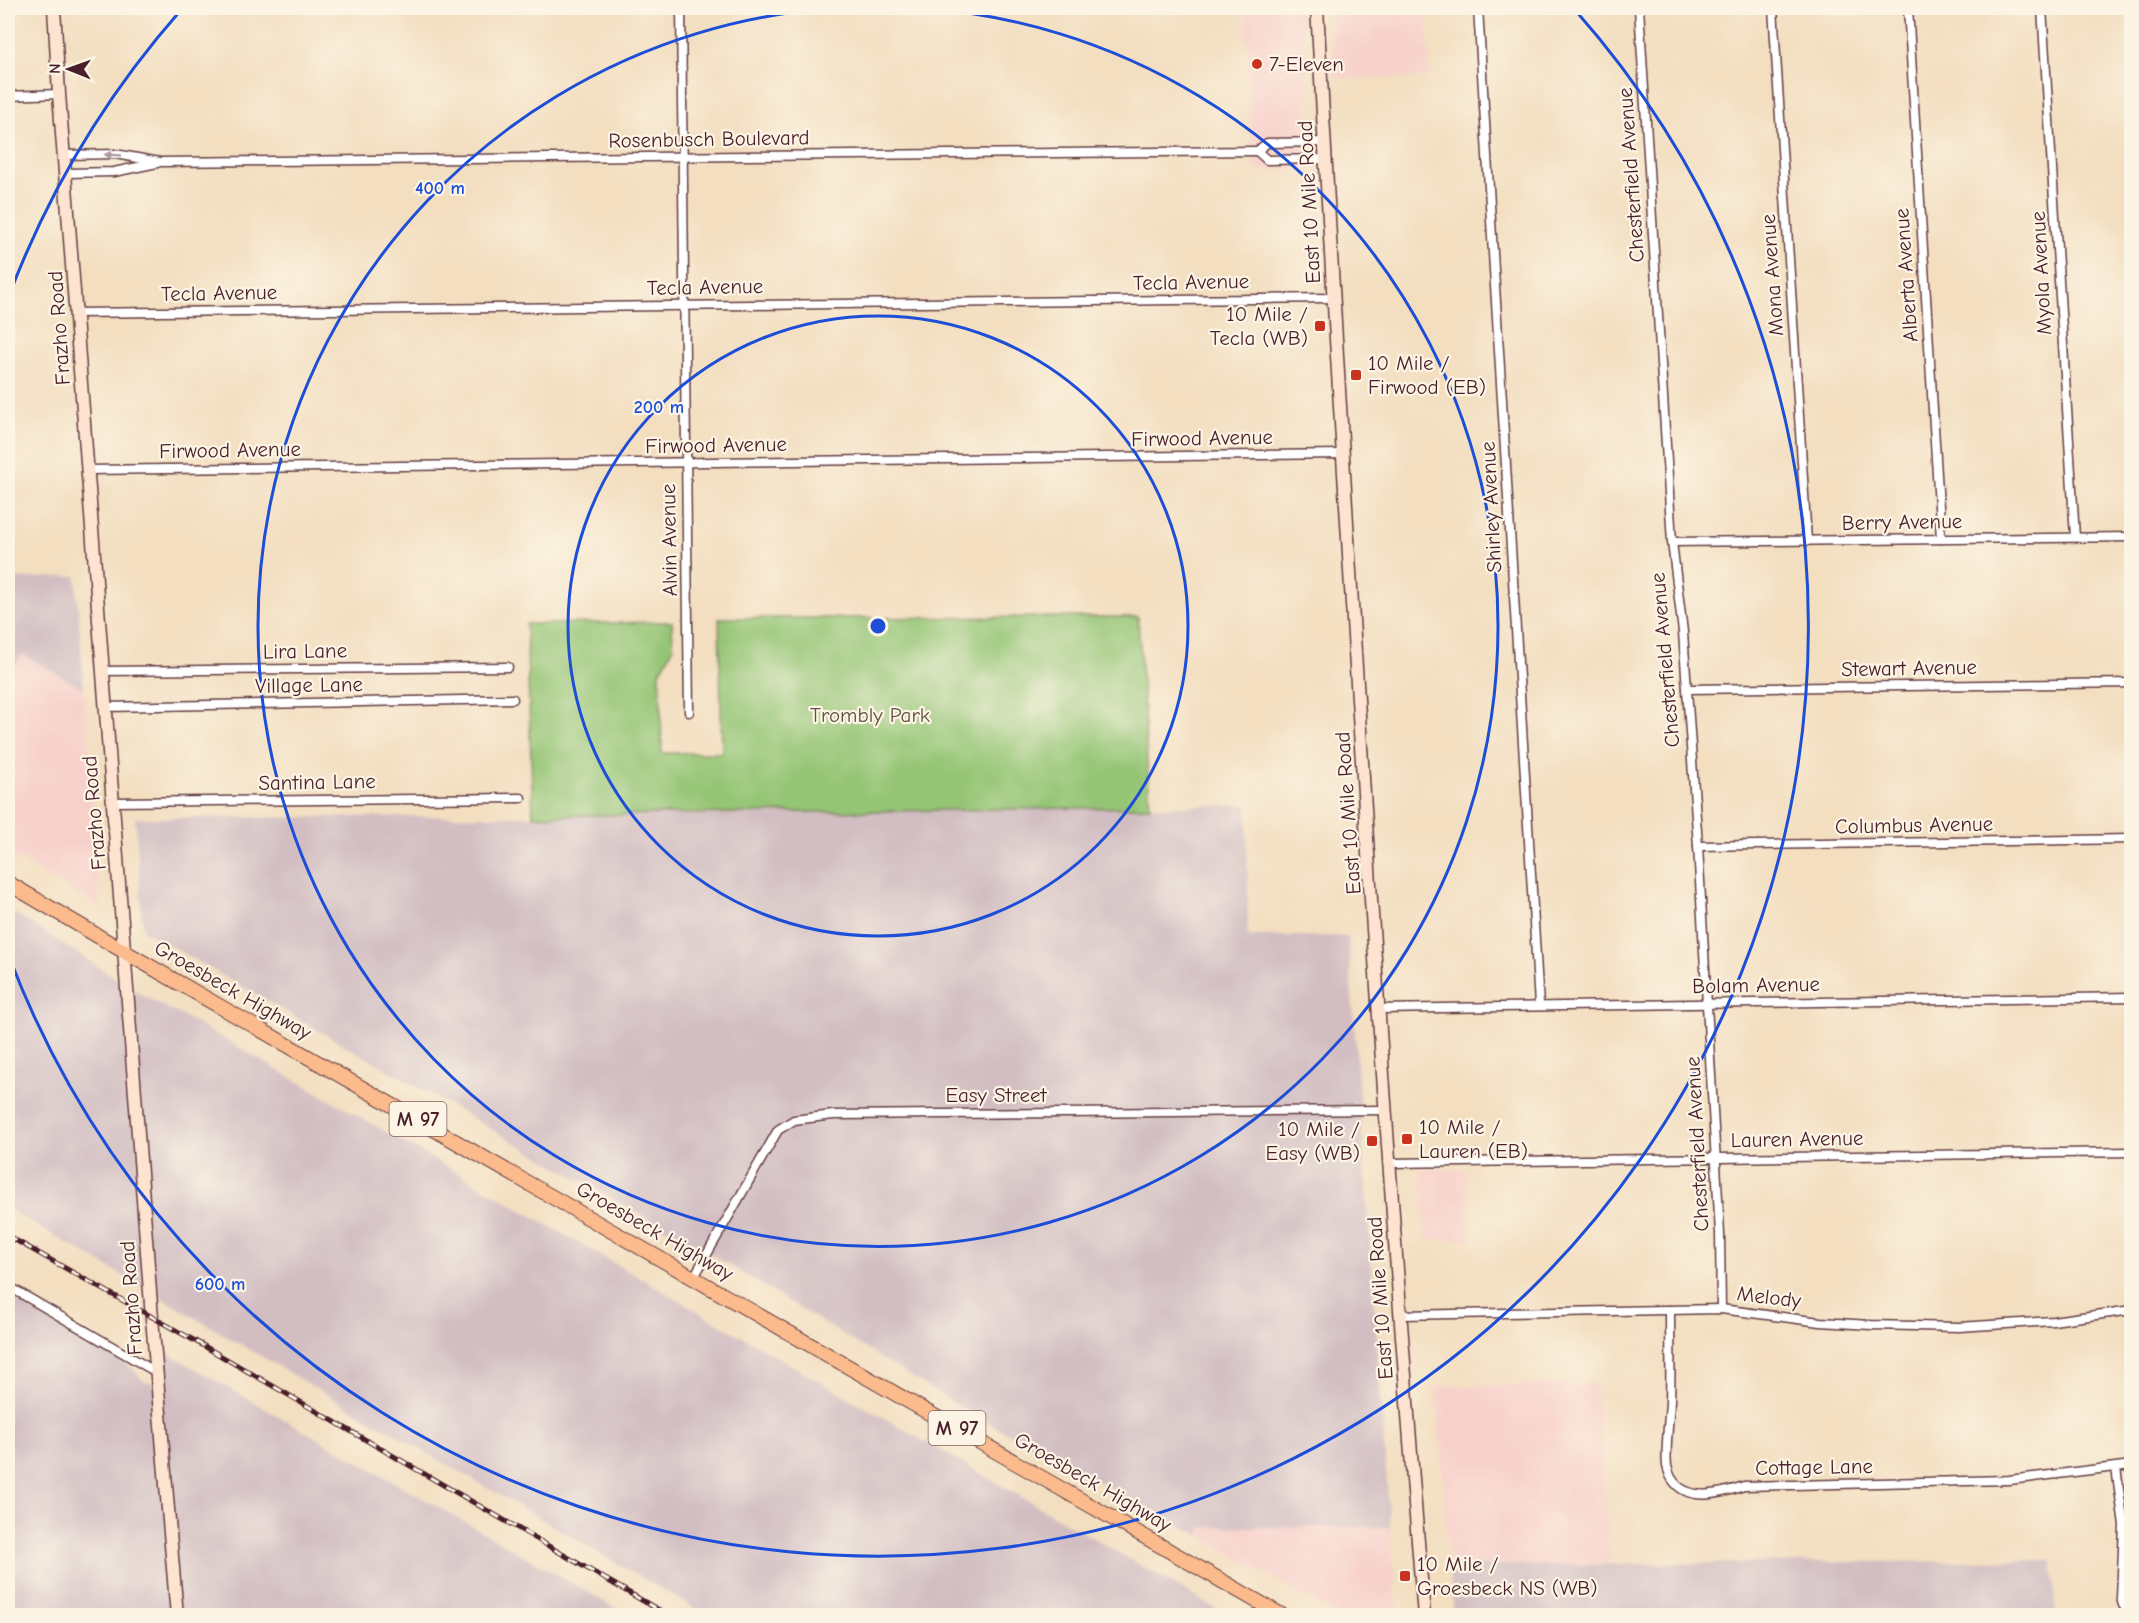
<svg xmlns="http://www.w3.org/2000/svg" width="2139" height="1623" font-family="'Comic Neue',sans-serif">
<rect width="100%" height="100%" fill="#fcf5e5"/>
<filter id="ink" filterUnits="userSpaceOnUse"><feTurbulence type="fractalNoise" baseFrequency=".0167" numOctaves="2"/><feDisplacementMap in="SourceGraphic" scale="12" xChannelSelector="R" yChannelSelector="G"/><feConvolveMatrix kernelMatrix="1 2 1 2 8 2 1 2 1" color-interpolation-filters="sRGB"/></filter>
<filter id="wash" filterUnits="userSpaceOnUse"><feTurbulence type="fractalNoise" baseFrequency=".008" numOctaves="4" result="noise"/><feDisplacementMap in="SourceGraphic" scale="24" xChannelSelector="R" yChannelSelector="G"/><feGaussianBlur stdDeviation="1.35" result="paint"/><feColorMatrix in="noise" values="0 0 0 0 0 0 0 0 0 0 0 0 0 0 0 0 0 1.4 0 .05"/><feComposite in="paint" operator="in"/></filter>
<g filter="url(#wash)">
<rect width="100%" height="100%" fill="#f3dec0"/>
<g fill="#f7d0ca">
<path d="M 1245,8 L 1302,8 L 1311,169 L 1253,170 Z"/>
<path d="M 1334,8 L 1427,8 L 1429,77 L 1333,78 L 1332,10 Z"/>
<path d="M 21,653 L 84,689 L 100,907 L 8,853 L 8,678 Z"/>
<path d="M 1421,1169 L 1466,1170 L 1470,1239 L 1425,1240 Z"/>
<path d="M 1596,1384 L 1610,1564 L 1449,1566 L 1436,1386 Z"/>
<path d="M 1203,1527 L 1390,1527 L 1398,1615 L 1336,1615 L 1199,1535 Z"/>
</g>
<g fill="#d2bec2">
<path d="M 76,576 L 84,689 L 22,654 L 8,678 L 8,579 Z"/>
<path d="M 1247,805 L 1248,936 L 1348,936 L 1390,1527 L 1203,1527 L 1199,1535 L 974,1415 L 717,1258 L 143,930 L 135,818 L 690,815 Z"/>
<path d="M 8,909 L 144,996 L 203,1027 L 1227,1615 L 706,1615 L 8,1209 Z"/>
<path d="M 8,1296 L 131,1367 L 145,1382 L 166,1382 L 164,1351 L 628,1615 L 8,1615 Z"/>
<path d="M 2052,1560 L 2056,1615 L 1454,1615 L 1449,1566 Z"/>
</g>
<path fill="#94c575" stroke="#6f7250" stroke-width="1.5" d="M 1138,617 L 1150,807 L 533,816 L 526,624 L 672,622 L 673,649 L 660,672 L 662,753 L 722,753 L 719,618 Z"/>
</g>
<g filter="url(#ink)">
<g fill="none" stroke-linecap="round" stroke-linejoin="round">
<g stroke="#633c41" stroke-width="11">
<g id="street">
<path d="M 681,8 L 689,712"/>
<path d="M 1478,8 L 1539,1005"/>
<path d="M 1639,8 L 1672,542 L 1683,632 L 1698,846 L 1720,1234 L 1721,1309"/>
<path d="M 1773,8 L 1807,541"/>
<path d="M 1908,8 L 1941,539"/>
<path d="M 2042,8 L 2075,537"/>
<path d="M 8,96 L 59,94"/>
<path d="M 1325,142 L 1267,143 L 1257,151 L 1267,160 L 1325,159"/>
<path d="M 64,155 L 115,154 L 160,162 L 1257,151"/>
<path d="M 66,173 L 114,172 L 157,163"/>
<path d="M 77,313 L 1334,298"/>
<path d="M 89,470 L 1343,454"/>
<path d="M 1672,542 L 2132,537"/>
<path d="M 103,671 L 508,667"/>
<path d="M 1687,689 L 2132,683"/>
<path d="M 105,707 L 513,699"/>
<path d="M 113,802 L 521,798"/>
<path d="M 1698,846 L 2132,839"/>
<path d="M 1380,1009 L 2132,997"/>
<path d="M 1390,1163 L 2132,1152"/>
<path d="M 694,1277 L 778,1130 L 794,1120 L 833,1115 L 1386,1110"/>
<path d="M 8,1286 L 156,1372"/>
<path d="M 1670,1310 C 1670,1340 1671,1371 1670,1402 C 1669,1419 1665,1451 1667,1466 C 1668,1470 1670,1476 1672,1479 C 1688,1504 1723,1493 1744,1486 L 2009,1480 L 2132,1465"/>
<path d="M 1401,1315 L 1721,1309 L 1820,1322 L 1871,1325 L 1959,1327 L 2053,1321 L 2132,1310"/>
<path d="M 2116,1468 L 2124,1525 L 2121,1598 L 2123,1605 L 2131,1616"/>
</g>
</g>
<g stroke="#633c41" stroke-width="15">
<g id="secondary">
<path d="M 54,8 L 59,94 L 152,1318 L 177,1616"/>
<path d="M 1317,8 C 1347,544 1380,1080 1424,1616"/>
</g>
</g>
<g stroke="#633c41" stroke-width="16">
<path id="primary" d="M 8,883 L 125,952 L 1283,1616"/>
</g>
<use href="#street" stroke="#fff" stroke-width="8"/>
<use href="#secondary" stroke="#fde4d1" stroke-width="12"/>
<use href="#primary" stroke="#fbbb8d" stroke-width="14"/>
<g stroke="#4a1f2b" stroke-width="5">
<path id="rail" d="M 8,1236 L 204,1346 L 669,1616"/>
</g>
<use href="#rail" stroke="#fcf5e5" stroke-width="3" stroke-dasharray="9" stroke-linecap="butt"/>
</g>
<defs><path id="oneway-solid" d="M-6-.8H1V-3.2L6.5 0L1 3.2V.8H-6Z" transform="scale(1.5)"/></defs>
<use fill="#ae9aa0" href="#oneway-solid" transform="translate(113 155) rotate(-177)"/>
</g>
<g fill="none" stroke="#1d4ed8" stroke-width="3">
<circle cx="878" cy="626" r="310"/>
<path d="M921 8A620 620 0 1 1 835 8"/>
<path d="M10 293A930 930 0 0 1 181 10M1575 10A930 930 0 1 1 10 959"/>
</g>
<g fill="#c8321e" stroke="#fcf5e5" stroke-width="2">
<circle cx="1257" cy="64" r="6"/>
<rect x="1314" y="320" width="12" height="12" rx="3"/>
<rect x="1350" y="369" width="12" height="12" rx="3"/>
<rect x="1401" y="1133" width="12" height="12" rx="3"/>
<rect x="1366" y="1135" width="12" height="12" rx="3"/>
<rect x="1399" y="1570" width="12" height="12" rx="3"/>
</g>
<g text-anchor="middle" stroke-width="4.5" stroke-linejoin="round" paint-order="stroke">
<g fill="#fcf5e5" stroke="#7f5f63" stroke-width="1.5">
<rect x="389.5" y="1102" width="57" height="34" rx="4.5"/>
<rect x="928.5" y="1411" width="57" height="34" rx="4.5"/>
</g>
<g font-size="20" font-weight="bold" fill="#4a1f2b">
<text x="418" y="1126">M 97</text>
<text x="957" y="1435">M 97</text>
</g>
<g font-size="21" fill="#4a1f2b" stroke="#fcf5e5" text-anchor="start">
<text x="1269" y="71">7-Eleven</text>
<text x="1308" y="321" text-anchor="end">10 Mile /<tspan x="1308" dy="24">Tecla (WB)</tspan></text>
<text x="1368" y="370">10 Mile /<tspan x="1368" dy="24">Firwood (EB)</tspan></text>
<text x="1419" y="1134">10 Mile /<tspan x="1419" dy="24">Lauren (EB)</tspan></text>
<text x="1360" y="1136" text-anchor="end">10 Mile /<tspan x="1360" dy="24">Easy (WB)</tspan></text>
<text x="1417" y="1571">10 Mile /<tspan x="1417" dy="24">Groesbeck NS (WB)</tspan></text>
</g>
<g font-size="21" fill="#4a1f2b" stroke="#fcf5e5">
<text transform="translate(709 139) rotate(-1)" y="7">Rosenbusch Boulevard</text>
<text transform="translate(1631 175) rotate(-94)" y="7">Chesterfield Avenue</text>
<text transform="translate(1309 202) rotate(-93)" y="7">East 10 Mile Road</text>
<text transform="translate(2041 273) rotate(-93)" y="7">Myola Avenue</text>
<text transform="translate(1772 275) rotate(-94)" y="7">Mona Avenue</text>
<text transform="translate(1906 275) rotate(-94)" y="7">Alberta Avenue</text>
<text transform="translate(1191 282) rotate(-1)" y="7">Tecla Avenue</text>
<text transform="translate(705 287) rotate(-1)" y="7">Tecla Avenue</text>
<text transform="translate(219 293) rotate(-1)" y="7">Tecla Avenue</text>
<text transform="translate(59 328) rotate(-94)" y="7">Frazho Road</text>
<text transform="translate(1202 438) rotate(-1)" y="7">Firwood Avenue</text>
<text transform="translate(716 445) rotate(-1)" y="7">Firwood Avenue</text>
<text transform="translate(230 450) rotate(-1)" y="7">Firwood Avenue</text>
<text transform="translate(1491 507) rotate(-93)" y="7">Shirley Avenue</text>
<text transform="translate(1902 522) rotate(-1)" y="7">Berry Avenue</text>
<text transform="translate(669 540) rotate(-91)" y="7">Alvin Avenue</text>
<text transform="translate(305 651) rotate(-1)" y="7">Lira Lane</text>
<text transform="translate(1665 660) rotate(-95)" y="7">Chesterfield Avenue</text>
<text transform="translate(1909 668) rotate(-1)" y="7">Stewart Avenue</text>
<text transform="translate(309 685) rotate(-1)" y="7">Village Lane</text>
<text transform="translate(317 782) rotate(-1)" y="7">Santina Lane</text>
<text transform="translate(94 813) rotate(-95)" y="7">Frazho Road</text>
<text transform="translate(1348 813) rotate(-94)" y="7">East 10 Mile Road</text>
<text transform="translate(1914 825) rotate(-1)" y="7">Columbus Avenue</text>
<text transform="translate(1756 985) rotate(-1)" y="7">Bolam Avenue</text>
<text transform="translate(233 990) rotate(30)" y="7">Groesbeck Highway</text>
<text x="996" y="1102">Easy Street</text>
<text transform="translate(1797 1139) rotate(-1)" y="7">Lauren Avenue</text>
<text transform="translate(1697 1144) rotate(-93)" y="7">Chesterfield Avenue</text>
<text transform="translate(655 1231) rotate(30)" y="7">Groesbeck Highway</text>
<text transform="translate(1769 1297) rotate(7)" y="7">Melody</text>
<text transform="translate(131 1298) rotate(-94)" y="7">Frazho Road</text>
<text transform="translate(1380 1298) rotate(-94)" y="7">East 10 Mile Road</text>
<text transform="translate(1814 1467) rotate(-1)" y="7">Cottage Lane</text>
<text transform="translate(1093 1482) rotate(30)" y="7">Groesbeck Highway</text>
</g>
<g font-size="21" fill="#605141" stroke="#fcf5e5">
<text x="870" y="722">Trombly Park</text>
</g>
</g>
<circle cx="878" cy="626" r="9" fill="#1d4ed8" stroke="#fcf5e5" stroke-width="3"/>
<g font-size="18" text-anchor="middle" font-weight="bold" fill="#1d4ed8" stroke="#fcf5e5" stroke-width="4.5" stroke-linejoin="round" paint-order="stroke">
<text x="440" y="194">400 m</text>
<text x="659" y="413">200 m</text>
<text x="220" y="1290">600 m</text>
</g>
<rect width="2139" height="1623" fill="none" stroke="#fcf5e5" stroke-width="30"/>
<g transform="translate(69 69) rotate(271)" stroke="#fcf5e5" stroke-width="4.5" paint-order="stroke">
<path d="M0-4.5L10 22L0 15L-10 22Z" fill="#4a1f2b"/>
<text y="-9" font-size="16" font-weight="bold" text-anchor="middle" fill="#4a1f2b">N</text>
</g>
</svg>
